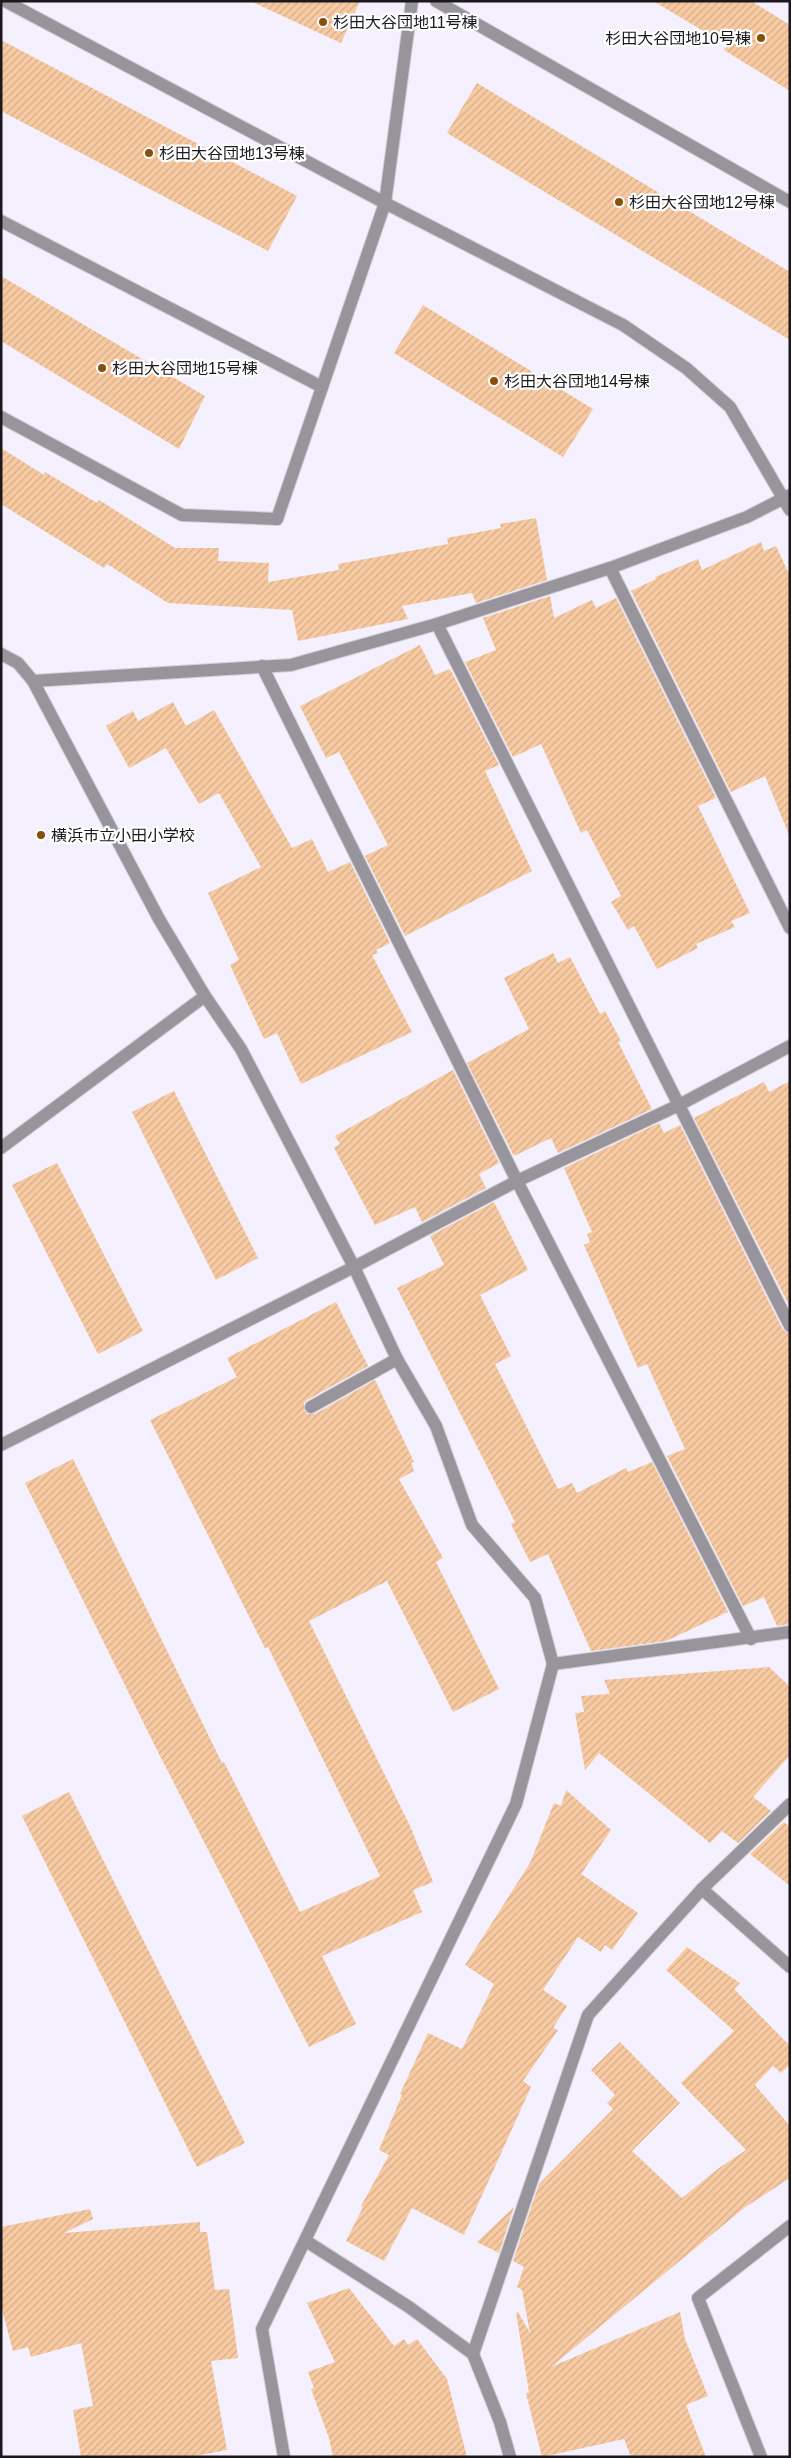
<svg xmlns="http://www.w3.org/2000/svg" width="791" height="2458" font-family="Helvetica,'Noto Sans JP',sans-serif">
<defs>
<pattern id="building-hatch" width="6" height="6" patternUnits="userSpaceOnUse" patternTransform="scale(1.25)"><rect width="6" height="6" fill="#f8caa2"/><path d="M-1 1l2-2M0 6l6-6M5 7l2-2" fill="none" stroke="#d4ad8b"/></pattern>
</defs>
<rect width="100%" height="100%" fill="#f4f0fe"/>
<g fill="url(#building-hatch)">
<path d="M 250,1 L 360,1 L 341,43 Z"/>
<path d="M 653,1 L 751,1 L 790,25 L 790,91 L 724,50 L 727,45 Z"/>
<path d="M 1,40 L 297,196 L 268,251 L 1,111 Z"/>
<path d="M 477,83 L 790,272 L 790,340 L 447,133 Z"/>
<path d="M 1,276 L 205,396 L 179,449 L 1,341 Z"/>
<path d="M 423,305 L 593,409 L 563,457 L 394,353 Z"/>
<path d="M 1,448 L 44,475 L 45,472 L 97,503 L 99,500 L 175,548 L 219,548 L 218,561 L 269,563 L 268,582 L 339,570 L 338,564 L 448,544 L 447,538 L 501,528 L 500,524 L 536,518 L 547,580 L 476,603 L 472,593 L 402,606 L 408,619 L 298,641 L 292,610 L 168,603 L 107,564 L 104,568 L 1,504 Z"/>
<path d="M 761,542 L 764,551 L 776,546 L 790,576 L 789,835 L 765,776 L 731,792 L 631,591 L 656,579 L 655,577 L 698,559 L 702,570 Z"/>
<path d="M 550,596 L 554,618 L 592,600 L 596,608 L 616,598 L 716,798 L 698,806 L 750,913 L 731,921 L 735,927 L 696,944 L 698,948 L 657,969 L 634,926 L 628,930 L 611,902 L 621,896 L 587,830 L 581,833 L 541,744 L 513,757 L 465,662 L 496,650 L 483,618 Z"/>
<path d="M 420,645 L 435,675 L 450,669 L 499,765 L 485,771 L 532,871 L 405,936 L 365,856 L 388,845 L 339,752 L 326,758 L 300,706 Z"/>
<path d="M 173,702 L 186,726 L 214,710 L 292,848 L 312,839 L 328,872 L 350,862 L 390,943 L 376,950 L 378,953 L 372,955 L 412,1032 L 301,1084 L 277,1033 L 264,1039 L 230,965 L 239,960 L 208,893 L 261,867 L 219,793 L 199,804 L 166,748 L 129,768 L 106,726 L 133,711 L 138,721 Z"/>
<path d="M 553,953 L 558,963 L 570,957 L 600,1014 L 605,1011 L 621,1041 L 618,1042 L 652,1109 L 558,1153 L 551,1138 L 514,1156 L 467,1063 L 529,1029 L 504,978 Z"/>
<path d="M 453,1070 L 499,1163 L 479,1174 L 486,1188 L 422,1222 L 415,1207 L 375,1225 L 334,1148 L 340,1144 L 335,1136 Z"/>
<path d="M 790,1081 L 790,1307 L 694,1118 L 764,1082 L 769,1092 Z"/>
<path d="M 174,1091 L 258,1258 L 216,1280 L 132,1112 Z"/>
<path d="M 659,1123 L 664,1133 L 680,1125 L 783,1330 L 790,1334 L 790,1624 L 777,1626 L 764,1597 L 743,1606 L 667,1456 L 685,1449 L 647,1364 L 638,1368 L 584,1245 L 590,1242 L 587,1234 L 592,1232 L 564,1168 Z"/>
<path d="M 57,1163 L 143,1331 L 98,1354 L 12,1185 Z"/>
<path d="M 494,1202 L 528,1270 L 480,1295 L 511,1356 L 495,1364 L 558,1489 L 572,1483 L 577,1493 L 626,1468 L 628,1472 L 652,1462 L 728,1612 L 666,1641 L 591,1651 L 548,1554 L 530,1562 L 511,1524 L 515,1522 L 397,1288 L 444,1265 L 430,1236 Z"/>
<path d="M 336,1302 L 368,1366 L 307,1400 L 304,1403 L 304,1410 L 307,1414 L 315,1414 L 375,1380 L 414,1462 L 411,1463 L 414,1471 L 399,1479 L 443,1558 L 436,1562 L 499,1689 L 453,1712 L 387,1581 L 309,1621 L 410,1826 L 433,1882 L 413,1890 L 422,1912 L 322,1956 L 356,2024 L 309,2047 L 155,1746 L 25,1483 L 73,1459 L 222,1763 L 224,1762 L 300,1912 L 380,1876 L 268,1647 L 265,1648 L 150,1420 L 237,1377 L 227,1358 Z"/>
<path d="M 769,1667 L 790,1687 L 790,1755 L 753,1797 L 771,1811 L 738,1843 L 722,1831 L 710,1843 L 599,1753 L 585,1770 L 575,1713 L 584,1712 L 581,1696 L 610,1694 L 604,1680 Z"/>
<path d="M 566,1790 L 611,1830 L 581,1874 L 638,1913 L 612,1950 L 605,1945 L 601,1952 L 578,1937 L 543,1990 L 567,2006 L 553,2028 L 558,2030 L 523,2081 L 531,2087 L 464,2235 L 412,2208 L 384,2261 L 346,2241 L 363,2207 L 361,2206 L 389,2155 L 379,2150 L 402,2095 L 400,2094 L 428,2033 L 462,2049 L 494,1984 L 465,1965 L 530,1863 L 554,1803 L 561,1806 Z"/>
<path d="M 69,1792 L 245,2143 L 197,2167 L 22,1816 Z"/>
<path d="M 784,1822 L 790,1827 L 790,1886 L 750,1854 Z"/>
<path d="M 687,1947 L 740,1983 L 734,1989 L 790,2046 L 790,2064 L 781,2073 L 773,2066 L 755,2085 L 790,2126 L 790,2178 L 744,2208 L 551,2367 L 680,2312 L 685,2339 L 708,2396 L 686,2405 L 706,2457 L 631,2457 L 624,2439 L 542,2457 L 526,2393 L 529,2392 L 516,2313 L 518,2312 L 530,2333 L 522,2290 L 517,2287 L 524,2267 L 513,2261 L 539,2184 L 613,2109 L 607,2103 L 615,2095 L 591,2070 L 620,2042 L 680,2103 L 632,2151 L 682,2198 L 719,2168 L 746,2150 L 681,2083 L 734,2031 L 666,1970 Z"/>
<path d="M 514,2207 L 499,2253 L 477,2242 Z"/>
<path d="M 90,2209 L 93,2219 L 64,2233 L 200,2222 L 200,2232 L 207,2232 L 215,2290 L 229,2289 L 238,2358 L 211,2361 L 227,2450 L 190,2457 L 81,2457 L 73,2410 L 93,2406 L 81,2343 L 31,2357 L 28,2347 L 13,2351 L 1,2306 L 1,2227 Z"/>
<path d="M 349,2288 L 394,2346 L 404,2339 L 408,2345 L 417,2339 L 447,2379 L 467,2457 L 333,2457 L 329,2438 L 311,2389 L 314,2388 L 308,2372 L 335,2362 L 307,2303 Z"/>
</g>
<g fill="none" stroke-linecap="round" stroke-linejoin="round">
<g stroke="#d1ceda" stroke-width="14">
<g id="minor">
<path d="M 5,1 L 385,203 L 623,325 L 686,368 L 730,407 L 790,510"/>
<path d="M 436,1 L 790,202"/>
<path d="M 1,221 L 322,387"/>
<path d="M 1,417 L 182,515 L 277,519 L 385,203 L 412,1"/>
<path d="M 610,568 L 790,928"/>
<path d="M 437,624 L 790,1326"/>
<path d="M 1,654 L 18,663 L 33,681 L 159,919 L 205,996 L 241,1049 L 354,1267 L 397,1359 L 436,1426 L 472,1525 L 535,1598 L 553,1664 L 516,1804 L 262,2329 L 284,2457"/>
<path d="M 262,666 L 517,1181 L 751,1639"/>
<path d="M 33,681 L 291,665 L 437,624 L 610,568 L 747,517 L 790,495"/>
<path d="M 1,1148 L 205,996"/>
<path d="M 311,1407 L 397,1359"/>
<path d="M 1,1445 L 354,1267 L 517,1181 L 679,1105 L 790,1046"/>
<path d="M 553,1664 L 790,1632"/>
<path d="M 702,1889 L 790,1967"/>
<path d="M 306,2241 L 409,2307 L 473,2354 L 500,2422 L 510,2457"/>
<path d="M 473,2354 L 588,2015 L 702,1889 L 790,1804"/>
<path d="M 761,2457 L 698,2298 L 790,2226"/>
</g>
</g>
<use href="#minor" stroke="#97959b" stroke-width="12"/>
</g>
<g fill="#8a4f0a" stroke="#fff" stroke-width="2">
<circle cx="323" cy="22" r="5"/>
<circle cx="761" cy="38" r="5"/>
<circle cx="149" cy="153" r="5"/>
<circle cx="619" cy="202" r="5"/>
<circle cx="102" cy="368" r="5"/>
<circle cx="494" cy="381" r="5"/>
<circle cx="41" cy="835" r="5"/>
</g>
<g text-anchor="middle" stroke-width="4.5" stroke-linejoin="round" paint-order="stroke">
<g font-size="16" fill="#1b191e" stroke="#fff" text-anchor="start">
<text x="333" y="28">杉田大谷団地11号棟</text>
<text x="751" y="44" text-anchor="end">杉田大谷団地10号棟</text>
<text x="159" y="159">杉田大谷団地13号棟</text>
<text x="629" y="208">杉田大谷団地12号棟</text>
<text x="112" y="374">杉田大谷団地15号棟</text>
<text x="504" y="387">杉田大谷団地14号棟</text>
<text x="51" y="841">横浜市立小田小学校</text>
</g>
</g>
<rect width="791" height="2458" fill="none" stroke="#1b191e" stroke-width="5"/>
</svg>
